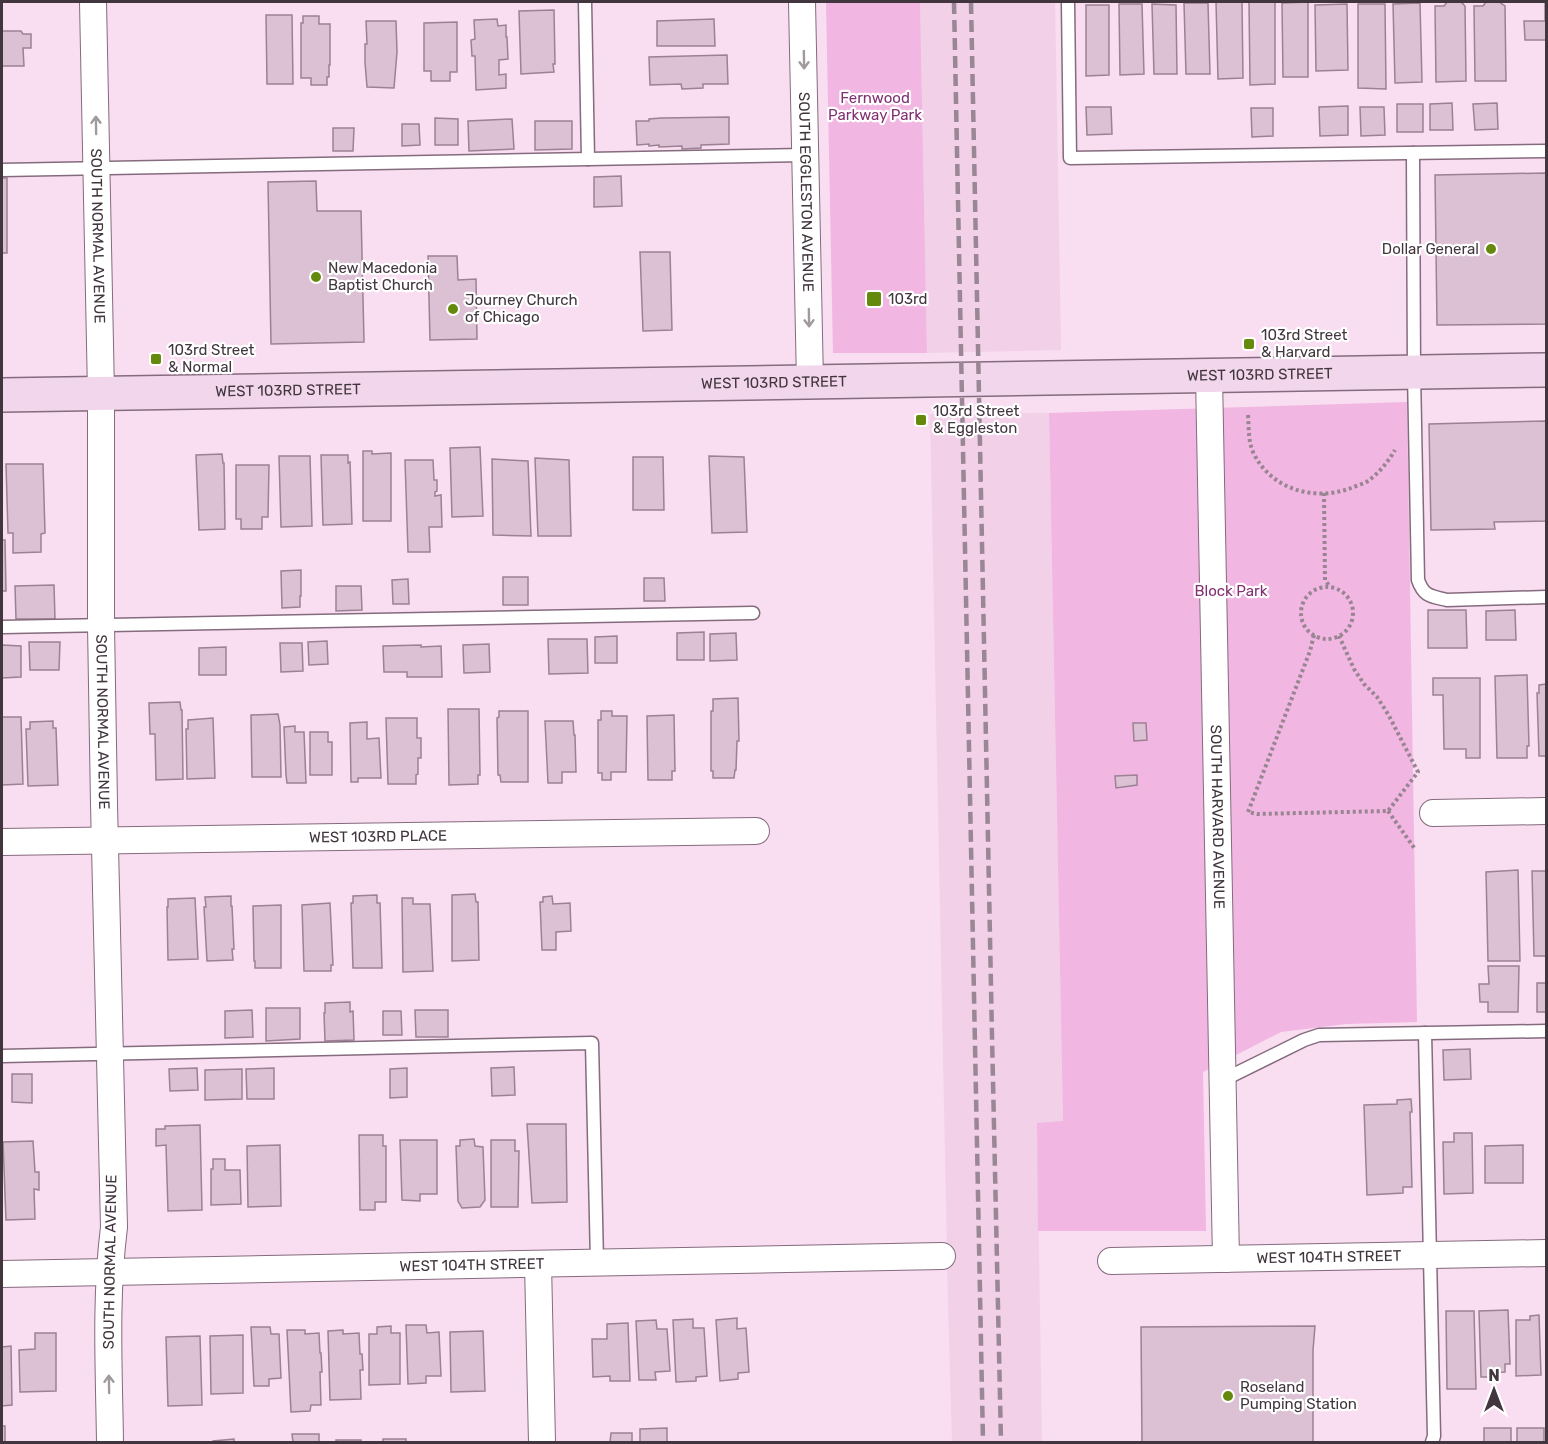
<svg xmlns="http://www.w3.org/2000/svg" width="1548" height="1444" font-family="Rubik,sans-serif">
<rect width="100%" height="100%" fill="#f9ddf1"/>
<g fill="#f2d0e8">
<path d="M 920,2 L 1055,2 L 1061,350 L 927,353 Z"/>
<path d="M 1049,413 L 1063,1122 L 1037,1123 L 1042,1442 L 952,1442 L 948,1303 L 930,414 Z"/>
</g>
<g fill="#f1b6e1">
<path d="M 826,2 L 920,2 L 927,353 L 833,353 Z"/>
<path d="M 1407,402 L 1417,1022 L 1346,1024 L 1281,1032 L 1203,1072 L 1206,1231 L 1038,1231 L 1037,1123 L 1063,1121 L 1049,413 Z"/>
</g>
<g fill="#dcc1d5" stroke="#9b8193" stroke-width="1.5">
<path d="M 1216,2 L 1242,2 L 1243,78 L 1218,79 Z"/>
<path d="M 1249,2 L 1275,2 L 1275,84 L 1250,85 Z"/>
<path d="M 1308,2 L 1308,77 L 1283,77 L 1282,3 Z"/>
<path d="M 1447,2 L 1461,2 L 1465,6 L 1466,81 L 1436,82 L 1435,6 L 1444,6 Z"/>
<path d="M 1486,2 L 1499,2 L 1505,6 L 1506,81 L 1475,81 L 1474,6 L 1483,6 Z"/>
<path d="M 1545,2 L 1546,2 L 1546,81 L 1546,40 L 1525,40 L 1524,21 L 1545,21 Z"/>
<path d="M 1184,3 L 1208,3 L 1210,74 L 1186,74 Z"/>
<path d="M 1420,3 L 1422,82 L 1395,83 L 1393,4 Z"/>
<path d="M 1119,4 L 1142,4 L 1144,74 L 1120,75 Z"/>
<path d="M 1152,4 L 1176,5 L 1177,74 L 1154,74 Z"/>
<path d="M 1347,4 L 1348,70 L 1316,71 L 1315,5 Z"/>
<path d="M 1358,4 L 1385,4 L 1386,89 L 1358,88 Z"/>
<path d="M 1086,5 L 1109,5 L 1109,75 L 1086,76 Z"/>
<path d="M 554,10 L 555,64 L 553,64 L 554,72 L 521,74 L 519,11 Z"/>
<path d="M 266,15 L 292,15 L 293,84 L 267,84 Z"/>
<path d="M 303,16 L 319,16 L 319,24 L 330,24 L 330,65 L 329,65 L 329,77 L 327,77 L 327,85 L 311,85 L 311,78 L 301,78 L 301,23 L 303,23 Z"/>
<path d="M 497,19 L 498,26 L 506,25 L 506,37 L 507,37 L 508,59 L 499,60 L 499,75 L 506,74 L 506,88 L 476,90 L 475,56 L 472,56 L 471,40 L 475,39 L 474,20 Z"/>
<path d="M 714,19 L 715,46 L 657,46 L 657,21 Z"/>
<path d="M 366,21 L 396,21 L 397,52 L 394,88 L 367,87 L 365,62 L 365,44 L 367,44 Z"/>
<path d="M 457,22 L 457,72 L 450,72 L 450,81 L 431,81 L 431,71 L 424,71 L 424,23 Z"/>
<path d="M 2,31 L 21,31 L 23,34 L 31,34 L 31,48 L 23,48 L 24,66 L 2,66 Z"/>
<path d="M 727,55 L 728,84 L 703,84 L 703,88 L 682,89 L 681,84 L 650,85 L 649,57 Z"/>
<path d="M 1452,103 L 1453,130 L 1430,130 L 1430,104 Z"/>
<path d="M 1497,103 L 1498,129 L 1475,130 L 1473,104 Z"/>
<rect x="1397" y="104" width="26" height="28"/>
<path d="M 1348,106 L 1348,135 L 1320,136 L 1319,107 Z"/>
<path d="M 1086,107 L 1111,107 L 1112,134 L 1087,135 Z"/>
<path d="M 1360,107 L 1384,107 L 1385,135 L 1361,136 Z"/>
<path d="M 1251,108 L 1273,108 L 1273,136 L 1252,137 Z"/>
<path d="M 729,117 L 729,144 L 701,145 L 701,148 L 682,149 L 682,146 L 659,147 L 659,145 L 649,146 L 649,144 L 637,145 L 636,121 L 649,121 L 649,119 L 661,118 Z"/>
<path d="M 435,118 L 458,119 L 458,145 L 435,145 Z"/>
<path d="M 512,119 L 514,149 L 469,151 L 468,121 Z"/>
<path d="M 535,121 L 572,121 L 572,149 L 535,150 Z"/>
<path d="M 402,124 L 419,124 L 420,145 L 402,146 Z"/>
<path d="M 333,128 L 354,128 L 353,151 L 333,151 Z"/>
<path d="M 1546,173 L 1546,324 L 1437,325 L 1435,175 Z"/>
<path d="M 621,176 L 622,206 L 594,207 L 594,177 Z"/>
<rect x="2" y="178" width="5" height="75"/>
<path d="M 316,181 L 317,211 L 361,211 L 364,342 L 271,344 L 268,182 Z"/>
<path d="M 640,252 L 670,252 L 672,330 L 643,331 Z"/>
<path d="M 428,256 L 457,256 L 458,280 L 476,279 L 477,339 L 430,340 Z"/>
<path d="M 1546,421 L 1546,521 L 1494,522 L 1495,529 L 1431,530 L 1429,424 Z"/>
<path d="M 480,447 L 483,516 L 452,517 L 450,448 Z"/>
<path d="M 363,451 L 372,451 L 372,454 L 391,453 L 391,521 L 363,521 Z"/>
<path d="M 222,454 L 223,463 L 224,463 L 225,529 L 199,530 L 196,455 Z"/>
<path d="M 321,455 L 348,455 L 348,463 L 350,462 L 352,524 L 323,525 Z"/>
<path d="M 279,456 L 310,456 L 312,526 L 281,527 Z"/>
<path d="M 709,456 L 744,457 L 747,532 L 712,533 Z"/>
<path d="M 633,457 L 663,457 L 664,510 L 633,510 Z"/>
<path d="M 535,458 L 569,460 L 571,536 L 538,536 Z"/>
<path d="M 492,459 L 528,461 L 531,536 L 493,535 Z"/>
<path d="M 405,460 L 433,460 L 434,480 L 437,480 L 437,491 L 435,492 L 435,496 L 441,495 L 442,527 L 429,527 L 430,552 L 408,552 Z"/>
<path d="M 6,464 L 43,464 L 45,533 L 41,534 L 41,552 L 13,553 L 13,533 L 8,533 Z"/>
<path d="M 236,465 L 269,465 L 268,517 L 262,517 L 262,529 L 241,529 L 241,519 L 236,519 Z"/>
<path d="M 2,533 L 2,540 L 5,540 L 6,591 L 2,591 Z"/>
<path d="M 301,570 L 301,596 L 300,596 L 300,607 L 282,608 L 281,571 Z"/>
<rect x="503" y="577" width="25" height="28"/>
<path d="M 644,578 L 664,578 L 665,601 L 644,601 Z"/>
<path d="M 408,579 L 409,604 L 393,604 L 392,580 Z"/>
<path d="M 54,585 L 55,619 L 16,619 L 15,586 Z"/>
<path d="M 336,586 L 361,586 L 362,610 L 336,611 Z"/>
<path d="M 1428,610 L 1466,610 L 1467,648 L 1428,648 Z"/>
<path d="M 1515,610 L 1516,640 L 1486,640 L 1486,611 Z"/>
<path d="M 704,632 L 704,660 L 677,660 L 677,633 Z"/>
<path d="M 736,633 L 737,660 L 710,661 L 710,634 Z"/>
<path d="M 617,636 L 617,663 L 595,663 L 595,637 Z"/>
<path d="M 548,639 L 587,639 L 588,673 L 549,674 Z"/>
<path d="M 327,641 L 328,664 L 309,665 L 308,642 Z"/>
<path d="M 29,642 L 60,642 L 59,670 L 30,670 Z"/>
<path d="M 280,643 L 302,643 L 303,671 L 281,672 Z"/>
<path d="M 489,644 L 490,672 L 464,673 L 463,645 Z"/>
<path d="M 2,645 L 21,646 L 21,677 L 2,678 Z"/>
<path d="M 421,645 L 421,647 L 441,646 L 442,677 L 407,677 L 407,672 L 384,672 L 383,646 Z"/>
<path d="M 226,647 L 226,675 L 199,675 L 199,648 Z"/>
<path d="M 1527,675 L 1529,746 L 1527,746 L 1527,758 L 1497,758 L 1495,676 Z"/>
<path d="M 1433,678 L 1480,678 L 1480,758 L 1466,758 L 1466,749 L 1444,749 L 1443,695 L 1433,695 Z"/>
<path d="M 1546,684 L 1546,756 L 1539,756 L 1537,693 L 1539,693 L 1539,685 Z"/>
<path d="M 738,698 L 739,741 L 737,741 L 736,770 L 735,770 L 734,778 L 713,778 L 713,771 L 711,771 L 711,711 L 713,711 L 713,699 Z"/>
<path d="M 180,702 L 181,710 L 182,710 L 183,779 L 156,780 L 155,734 L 150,734 L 149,703 Z"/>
<path d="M 448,709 L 479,709 L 480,775 L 478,775 L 478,784 L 449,785 Z"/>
<path d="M 499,711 L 528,711 L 528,782 L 501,782 L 500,775 L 498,775 L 497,718 L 499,717 Z"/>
<path d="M 601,711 L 612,711 L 612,716 L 627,716 L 626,772 L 611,772 L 611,780 L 602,780 L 602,773 L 598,773 L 598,720 L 601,720 Z"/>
<path d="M 278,714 L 280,725 L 281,777 L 252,777 L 251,715 Z"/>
<path d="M 674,715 L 675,771 L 672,771 L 672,780 L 648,780 L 647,716 Z"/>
<path d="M 2,717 L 21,717 L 23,784 L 2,785 Z"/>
<path d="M 213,718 L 215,778 L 187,779 L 186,729 L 188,729 L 188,720 Z"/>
<path d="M 386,718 L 417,718 L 417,738 L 421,738 L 421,758 L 418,758 L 418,774 L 416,775 L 416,784 L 388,784 Z"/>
<path d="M 53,721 L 53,728 L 56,728 L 58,785 L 28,786 L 26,729 L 30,729 L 30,722 Z"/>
<path d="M 545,721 L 573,721 L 574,735 L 575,735 L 576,772 L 562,772 L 562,783 L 548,783 Z"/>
<path d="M 367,722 L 367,739 L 379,738 L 381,778 L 358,778 L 358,782 L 351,782 L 350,723 Z"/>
<path d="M 1133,723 L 1146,723 L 1147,740 L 1134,741 Z"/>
<path d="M 295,726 L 295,732 L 304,732 L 306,783 L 287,783 L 286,775 L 284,727 Z"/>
<path d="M 310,732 L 328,732 L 328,742 L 332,742 L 332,775 L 310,775 Z"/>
<path d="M 1137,775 L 1137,785 L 1116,788 L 1115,776 Z"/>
<path d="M 1518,870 L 1520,961 L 1488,961 L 1486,872 Z"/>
<path d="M 1532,871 L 1546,871 L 1546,956 L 1534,956 Z"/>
<path d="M 475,894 L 476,902 L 478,902 L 479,960 L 452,961 L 452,895 Z"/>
<path d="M 377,895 L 377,903 L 380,903 L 382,968 L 353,968 L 351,903 L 353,903 L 353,896 Z"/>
<path d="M 231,896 L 231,906 L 232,906 L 234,949 L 232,949 L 233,960 L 207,961 L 204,907 L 206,907 L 205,897 Z"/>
<path d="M 552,896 L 553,904 L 570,903 L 571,931 L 556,932 L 556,950 L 542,950 L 540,902 L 543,902 L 543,897 Z"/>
<path d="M 195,898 L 198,959 L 168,960 L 167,907 L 168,907 L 168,899 Z"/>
<path d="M 402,898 L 413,898 L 413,904 L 430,904 L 433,971 L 403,972 Z"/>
<path d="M 330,903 L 333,965 L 331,965 L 331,971 L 304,971 L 302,905 Z"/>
<path d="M 281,905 L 281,968 L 255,968 L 255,961 L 254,961 L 253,906 Z"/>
<path d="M 1488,966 L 1519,966 L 1518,1012 L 1488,1012 L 1488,1002 L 1480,1002 L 1479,984 L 1489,984 Z"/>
<rect x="1537" y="983" width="9" height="29"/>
<path d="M 350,1002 L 350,1012 L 353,1011 L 354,1040 L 325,1041 L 324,1013 L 325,1013 L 325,1003 Z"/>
<path d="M 266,1008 L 300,1008 L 300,1039 L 266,1041 Z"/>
<path d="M 252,1010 L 253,1037 L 225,1038 L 225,1011 Z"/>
<path d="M 415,1010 L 448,1010 L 448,1037 L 416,1037 Z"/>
<path d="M 383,1011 L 401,1011 L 402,1035 L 383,1035 Z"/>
<path d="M 1470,1049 L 1471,1079 L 1444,1080 L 1443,1050 Z"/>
<path d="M 514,1067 L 515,1095 L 492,1096 L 491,1068 Z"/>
<path d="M 197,1068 L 198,1090 L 170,1091 L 169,1069 Z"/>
<path d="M 274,1068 L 274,1099 L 247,1099 L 246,1069 Z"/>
<path d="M 407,1068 L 407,1097 L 390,1098 L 390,1069 Z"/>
<path d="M 242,1069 L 242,1099 L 205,1100 L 205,1070 Z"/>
<path d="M 12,1074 L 32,1074 L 32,1103 L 12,1102 Z"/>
<path d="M 1411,1099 L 1412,1112 L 1410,1112 L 1412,1187 L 1403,1187 L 1403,1193 L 1367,1195 L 1364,1105 L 1397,1104 L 1397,1100 Z"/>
<path d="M 527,1124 L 566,1124 L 567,1202 L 532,1203 Z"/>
<path d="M 200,1125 L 202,1210 L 168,1211 L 166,1145 L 156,1146 L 156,1129 L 165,1129 L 165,1126 Z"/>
<path d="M 1454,1133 L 1472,1133 L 1473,1193 L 1444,1194 L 1443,1142 L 1454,1142 Z"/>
<path d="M 359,1135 L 383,1135 L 383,1146 L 386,1146 L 386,1202 L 375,1202 L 375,1210 L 360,1210 Z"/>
<path d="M 474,1139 L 475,1146 L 483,1147 L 485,1200 L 480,1207 L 462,1208 L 458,1201 L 456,1146 L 460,1146 L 460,1140 Z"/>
<path d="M 400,1140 L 437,1140 L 437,1194 L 420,1194 L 420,1201 L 402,1200 Z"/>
<path d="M 491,1140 L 515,1140 L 515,1151 L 519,1151 L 518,1207 L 491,1207 Z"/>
<path d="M 33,1141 L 35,1172 L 39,1172 L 39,1190 L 34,1189 L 35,1219 L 6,1220 L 3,1142 Z"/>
<path d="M 280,1145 L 281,1206 L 248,1207 L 247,1146 Z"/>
<path d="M 1523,1145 L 1523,1183 L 1485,1183 L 1485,1146 Z"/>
<path d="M 213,1159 L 225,1159 L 225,1170 L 240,1170 L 241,1204 L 211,1205 L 211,1169 L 213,1169 Z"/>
<path d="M 1508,1310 L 1510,1364 L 1505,1364 L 1505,1372 L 1491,1373 L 1491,1377 L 1481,1377 L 1479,1311 Z"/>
<path d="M 1446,1311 L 1474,1311 L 1476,1389 L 1447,1389 Z"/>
<path d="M 1539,1315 L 1541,1375 L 1516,1376 L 1516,1320 L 1530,1320 L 1530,1316 Z"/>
<path d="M 737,1318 L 737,1329 L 746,1328 L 749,1372 L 738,1373 L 738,1379 L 720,1381 L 716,1320 Z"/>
<path d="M 693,1319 L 693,1328 L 704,1328 L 707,1376 L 696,1377 L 696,1381 L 676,1382 L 673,1320 Z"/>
<path d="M 656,1320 L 657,1329 L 667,1329 L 670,1371 L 655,1372 L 656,1380 L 639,1380 L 636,1321 Z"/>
<path d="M 628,1323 L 630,1381 L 610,1381 L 610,1376 L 593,1377 L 592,1339 L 607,1339 L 607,1324 Z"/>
<path d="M 406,1325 L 426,1325 L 427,1333 L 439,1332 L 441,1376 L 426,1376 L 426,1383 L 408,1384 Z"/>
<path d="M 391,1326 L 391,1333 L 400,1333 L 400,1384 L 369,1385 L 369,1334 L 377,1334 L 377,1327 Z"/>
<path d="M 1315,1326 L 1313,1350 L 1313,1442 L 1142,1442 L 1141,1327 Z"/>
<path d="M 251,1327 L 270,1327 L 271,1334 L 279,1334 L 281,1378 L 269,1379 L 269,1386 L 254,1386 Z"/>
<path d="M 287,1330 L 305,1330 L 305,1334 L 319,1333 L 320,1353 L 321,1353 L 322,1372 L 320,1372 L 321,1405 L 311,1405 L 310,1411 L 291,1412 Z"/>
<path d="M 343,1330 L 343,1334 L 359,1333 L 360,1354 L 362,1354 L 363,1370 L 360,1370 L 361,1399 L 330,1400 L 328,1331 Z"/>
<path d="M 483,1331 L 485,1391 L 451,1392 L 450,1332 Z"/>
<path d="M 35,1333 L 56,1333 L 56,1391 L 20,1392 L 19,1350 L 35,1349 Z"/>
<path d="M 243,1335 L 243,1393 L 211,1394 L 210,1336 Z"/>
<path d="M 200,1336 L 202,1405 L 168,1406 L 166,1337 Z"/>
<path d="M 11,1346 L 12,1405 L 2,1406 L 2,1347 Z"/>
<rect x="2" y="1426" width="3" height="16"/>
<path d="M 667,1428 L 667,1442 L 640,1442 L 640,1429 Z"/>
<rect x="1484" y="1428" width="27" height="14"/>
<rect x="1517" y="1428" width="27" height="14"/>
<path d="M 611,1433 L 632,1433 L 632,1442 L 610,1442 Z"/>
<path d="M 292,1434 L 319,1434 L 319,1442 L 293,1442 Z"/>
<path d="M 234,1439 L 234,1442 L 213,1442 L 213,1441 Z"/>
<rect x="383" y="1439" width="23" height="3"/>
<rect x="336" y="1440" width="25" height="2"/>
</g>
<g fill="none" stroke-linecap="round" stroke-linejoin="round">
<g stroke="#846b7d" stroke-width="15">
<g id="lane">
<path d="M 585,2 L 588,159"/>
<path d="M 1068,2 L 1070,158 L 1546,151"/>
<path d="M 1413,153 L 1414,373 L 1418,580 C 1424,597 1431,596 1447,600 L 1546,597"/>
<path d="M 2,170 L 805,155"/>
<path d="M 2,627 L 753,613"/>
<path d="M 1425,1033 L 1434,1436 L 1432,1442"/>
<path d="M 2,1056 L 592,1043 L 597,1262"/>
<path d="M 1223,1080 L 1304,1040 L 1319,1035 L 1546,1031"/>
</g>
</g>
<g stroke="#846b7d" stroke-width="28">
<g id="street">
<path id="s1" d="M 93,2 L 101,393 L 101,625 L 104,804 L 114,1227 C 105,1299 109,1370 110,1442"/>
<path id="s2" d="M 802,2 L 810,382"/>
<path id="s3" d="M 1209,376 L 1226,1259"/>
<path d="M 1433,813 L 1546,811"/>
<path id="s4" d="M 2,842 L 756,831"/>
<path id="s5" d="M 1111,1261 L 1546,1253"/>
<path d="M 538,1264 L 542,1442"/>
<path id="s6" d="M 2,1274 L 942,1256"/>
</g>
</g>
<g stroke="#846b7d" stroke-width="36">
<g id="secondary">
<path id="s7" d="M 2,395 L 1546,370"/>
</g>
</g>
<g stroke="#988592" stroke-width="4" stroke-dasharray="3 3" stroke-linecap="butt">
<path d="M 1248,415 C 1249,428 1248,440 1253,452 C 1270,489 1314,502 1351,488 C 1356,486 1363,484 1368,481 C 1379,473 1388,462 1395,450"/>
<path d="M 1324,493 L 1325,580 L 1330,587"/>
<circle cx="1327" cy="613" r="26"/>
<path d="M 1314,635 L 1310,651 L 1248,812 L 1257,814 L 1388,811 L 1418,772 L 1388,714 L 1377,697 L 1364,684 L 1354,669 L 1339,636"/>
<path d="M 1388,811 L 1415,849"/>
</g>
<use href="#lane" stroke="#fff" stroke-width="12"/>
<use href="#street" stroke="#fff" stroke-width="26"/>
<use href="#secondary" stroke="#f2d7ec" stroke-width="33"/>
<g stroke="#9a8795" stroke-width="4.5" stroke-dasharray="12 6" stroke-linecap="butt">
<path d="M 954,2 L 983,1442"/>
<path d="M 971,2 L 992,1036 L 1001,1442"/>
</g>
</g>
<defs><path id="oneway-shaft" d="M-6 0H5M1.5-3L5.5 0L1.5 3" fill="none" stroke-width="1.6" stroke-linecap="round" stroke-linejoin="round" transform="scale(1.5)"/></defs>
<g stroke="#a09a9e">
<use href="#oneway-shaft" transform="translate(804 60) rotate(89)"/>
<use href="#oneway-shaft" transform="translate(96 125) rotate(-91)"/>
<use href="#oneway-shaft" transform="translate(809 318) rotate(89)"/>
<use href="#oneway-shaft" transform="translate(109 1384) rotate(-91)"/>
</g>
<g fill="#65890d" stroke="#fff" stroke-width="2">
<circle cx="1491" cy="249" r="6"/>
<circle cx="316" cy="277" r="6"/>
<rect x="866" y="291" width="16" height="16" rx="3"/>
<circle cx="453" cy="309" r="6"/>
<rect x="1243" y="338" width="12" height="12" rx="3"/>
<rect x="150" y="353" width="12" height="12" rx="3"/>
<rect x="915" y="414" width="12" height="12" rx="3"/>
<circle cx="1228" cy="1396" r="6"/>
</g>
<g text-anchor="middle" stroke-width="4.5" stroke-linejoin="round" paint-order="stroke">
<g font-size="15" fill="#823072" stroke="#fff">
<text x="875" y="103">Fernwood<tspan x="875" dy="17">Parkway Park</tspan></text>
<text x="1231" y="596">Block Park</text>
</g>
<g font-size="15" fill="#41363e" stroke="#fff">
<text dy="5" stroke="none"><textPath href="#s2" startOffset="190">SOUTH EGGLESTON AVENUE</textPath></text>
<text dy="5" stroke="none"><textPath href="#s1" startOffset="234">SOUTH NORMAL AVENUE</textPath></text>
<text dy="5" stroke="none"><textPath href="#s7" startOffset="1258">WEST 103RD STREET</textPath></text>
<text dy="5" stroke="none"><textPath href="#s7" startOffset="772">WEST 103RD STREET</textPath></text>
<text dy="5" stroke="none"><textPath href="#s7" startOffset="286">WEST 103RD STREET</textPath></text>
<text dy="5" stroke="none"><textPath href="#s1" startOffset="720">SOUTH NORMAL AVENUE</textPath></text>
<text dy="5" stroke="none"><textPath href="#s3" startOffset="441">SOUTH HARVARD AVENUE</textPath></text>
<text dy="5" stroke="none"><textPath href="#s4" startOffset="376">WEST 103RD PLACE</textPath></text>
<text dy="5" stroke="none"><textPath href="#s5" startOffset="218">WEST 104TH STREET</textPath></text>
<text transform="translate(110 1262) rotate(-89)" y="5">SOUTH NORMAL AVENUE</text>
<text dy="5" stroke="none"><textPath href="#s6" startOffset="470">WEST 104TH STREET</textPath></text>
</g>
<g font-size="15" fill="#41363e" stroke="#fff" text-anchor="start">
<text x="1479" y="254" text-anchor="end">Dollar General</text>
<text x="328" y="273">New Macedonia<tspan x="328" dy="17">Baptist Church</tspan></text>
<text x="888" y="304">103rd</text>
<text x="465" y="305">Journey Church<tspan x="465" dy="17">of Chicago</tspan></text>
<text x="1261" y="340">103rd Street<tspan x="1261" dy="17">&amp; Harvard</tspan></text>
<text x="168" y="355">103rd Street<tspan x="168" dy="17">&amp; Normal</tspan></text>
<text x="933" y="416">103rd Street<tspan x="933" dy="17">&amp; Eggleston</tspan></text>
<text x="1240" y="1392">Roseland<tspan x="1240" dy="17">Pumping Station</tspan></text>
</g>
</g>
<rect width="1548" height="1444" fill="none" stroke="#41363e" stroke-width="6"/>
<g transform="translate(1494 1390)" stroke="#ffffff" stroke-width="4.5" paint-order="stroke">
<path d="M0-4.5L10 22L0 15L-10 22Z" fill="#41363e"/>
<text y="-9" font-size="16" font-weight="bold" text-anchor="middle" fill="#41363e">N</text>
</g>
</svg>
